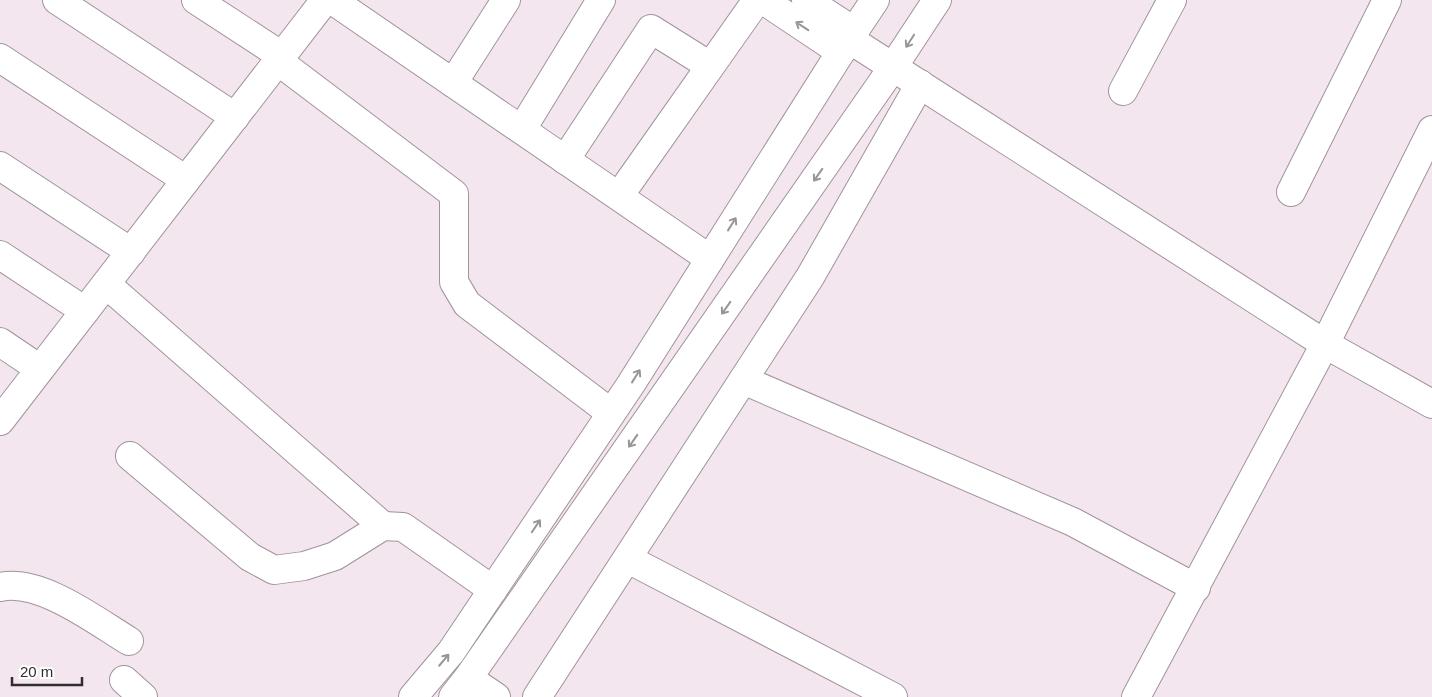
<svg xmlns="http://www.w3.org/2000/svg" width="1432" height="697" font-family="Helvetica,sans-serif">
<rect width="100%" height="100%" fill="#f3e6ee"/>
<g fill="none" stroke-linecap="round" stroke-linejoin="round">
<g stroke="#a0939b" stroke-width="30">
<g id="minor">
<path d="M 57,0 L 235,117"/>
<path d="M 196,0 L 282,56"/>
<path d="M 332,0 L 710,259"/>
<path d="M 849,39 L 1325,344 L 1432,404"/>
<path d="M 0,58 L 186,180"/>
<path d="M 278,61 L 454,194 L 454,282 L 467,304 L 611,413"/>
<path d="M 453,83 L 506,0"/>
<path d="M 1123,91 L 1172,0"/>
<path d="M 522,129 L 601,0"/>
<path d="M 565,160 L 651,29 L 710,66"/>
<path d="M 0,166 L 131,252"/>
<path d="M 1291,192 L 1387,0"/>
<path d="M 619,196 L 757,0"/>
<path d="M 0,255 L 85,311"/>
<path d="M 106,284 L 383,526"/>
<path d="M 0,342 L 40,369"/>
<path d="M 743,380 L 1073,522 L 1196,588"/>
<path d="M 130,456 L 250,557 L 274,570 L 304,566 L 335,556 L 383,526 L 403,527 L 493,590"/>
<path d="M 628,559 L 893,697"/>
<path d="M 0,587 C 40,578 96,621 129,641"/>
<path d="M 468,678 L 496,697"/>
<path d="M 124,680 L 143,697"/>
<path d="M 537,697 L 810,277 L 920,84"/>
<path d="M 1136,697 L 1325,344 L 1432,130"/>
</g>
</g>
<g stroke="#a0939b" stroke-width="30">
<g id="tertiary">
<path d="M 763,0 L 841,52"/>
<path d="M 806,0 L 854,31"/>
<path d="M 0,421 L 325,0"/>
</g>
</g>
<g stroke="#a0939b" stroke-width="30">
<g id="primary">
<path d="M 413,697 L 451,652 L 631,384 L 849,39 L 875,0"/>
<path d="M 453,697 L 468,678 L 893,67 L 937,0"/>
</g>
</g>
<use href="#minor" stroke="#fff" stroke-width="28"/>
<use href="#tertiary" stroke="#fff" stroke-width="28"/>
<use href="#primary" stroke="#fff" stroke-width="28"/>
</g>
<defs><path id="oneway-shaft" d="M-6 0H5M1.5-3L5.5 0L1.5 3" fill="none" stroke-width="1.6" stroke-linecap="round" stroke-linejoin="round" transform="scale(1.25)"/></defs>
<g stroke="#989697">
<use href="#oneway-shaft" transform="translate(802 26) rotate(-147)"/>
<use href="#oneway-shaft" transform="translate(910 41) rotate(123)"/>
<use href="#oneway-shaft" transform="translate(818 175) rotate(125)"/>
<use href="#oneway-shaft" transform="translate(732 224) rotate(-58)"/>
<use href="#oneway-shaft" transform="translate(726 308) rotate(125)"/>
<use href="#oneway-shaft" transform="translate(636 376) rotate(-58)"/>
<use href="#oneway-shaft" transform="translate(633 441) rotate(125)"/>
<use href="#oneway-shaft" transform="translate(536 526) rotate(-56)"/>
<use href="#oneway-shaft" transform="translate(444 660) rotate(-50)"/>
</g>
<path d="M12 677v8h70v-8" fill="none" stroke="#312c2f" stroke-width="2.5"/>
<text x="20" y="677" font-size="15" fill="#312c2f" stroke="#ffffff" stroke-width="4" paint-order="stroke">20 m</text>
</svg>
